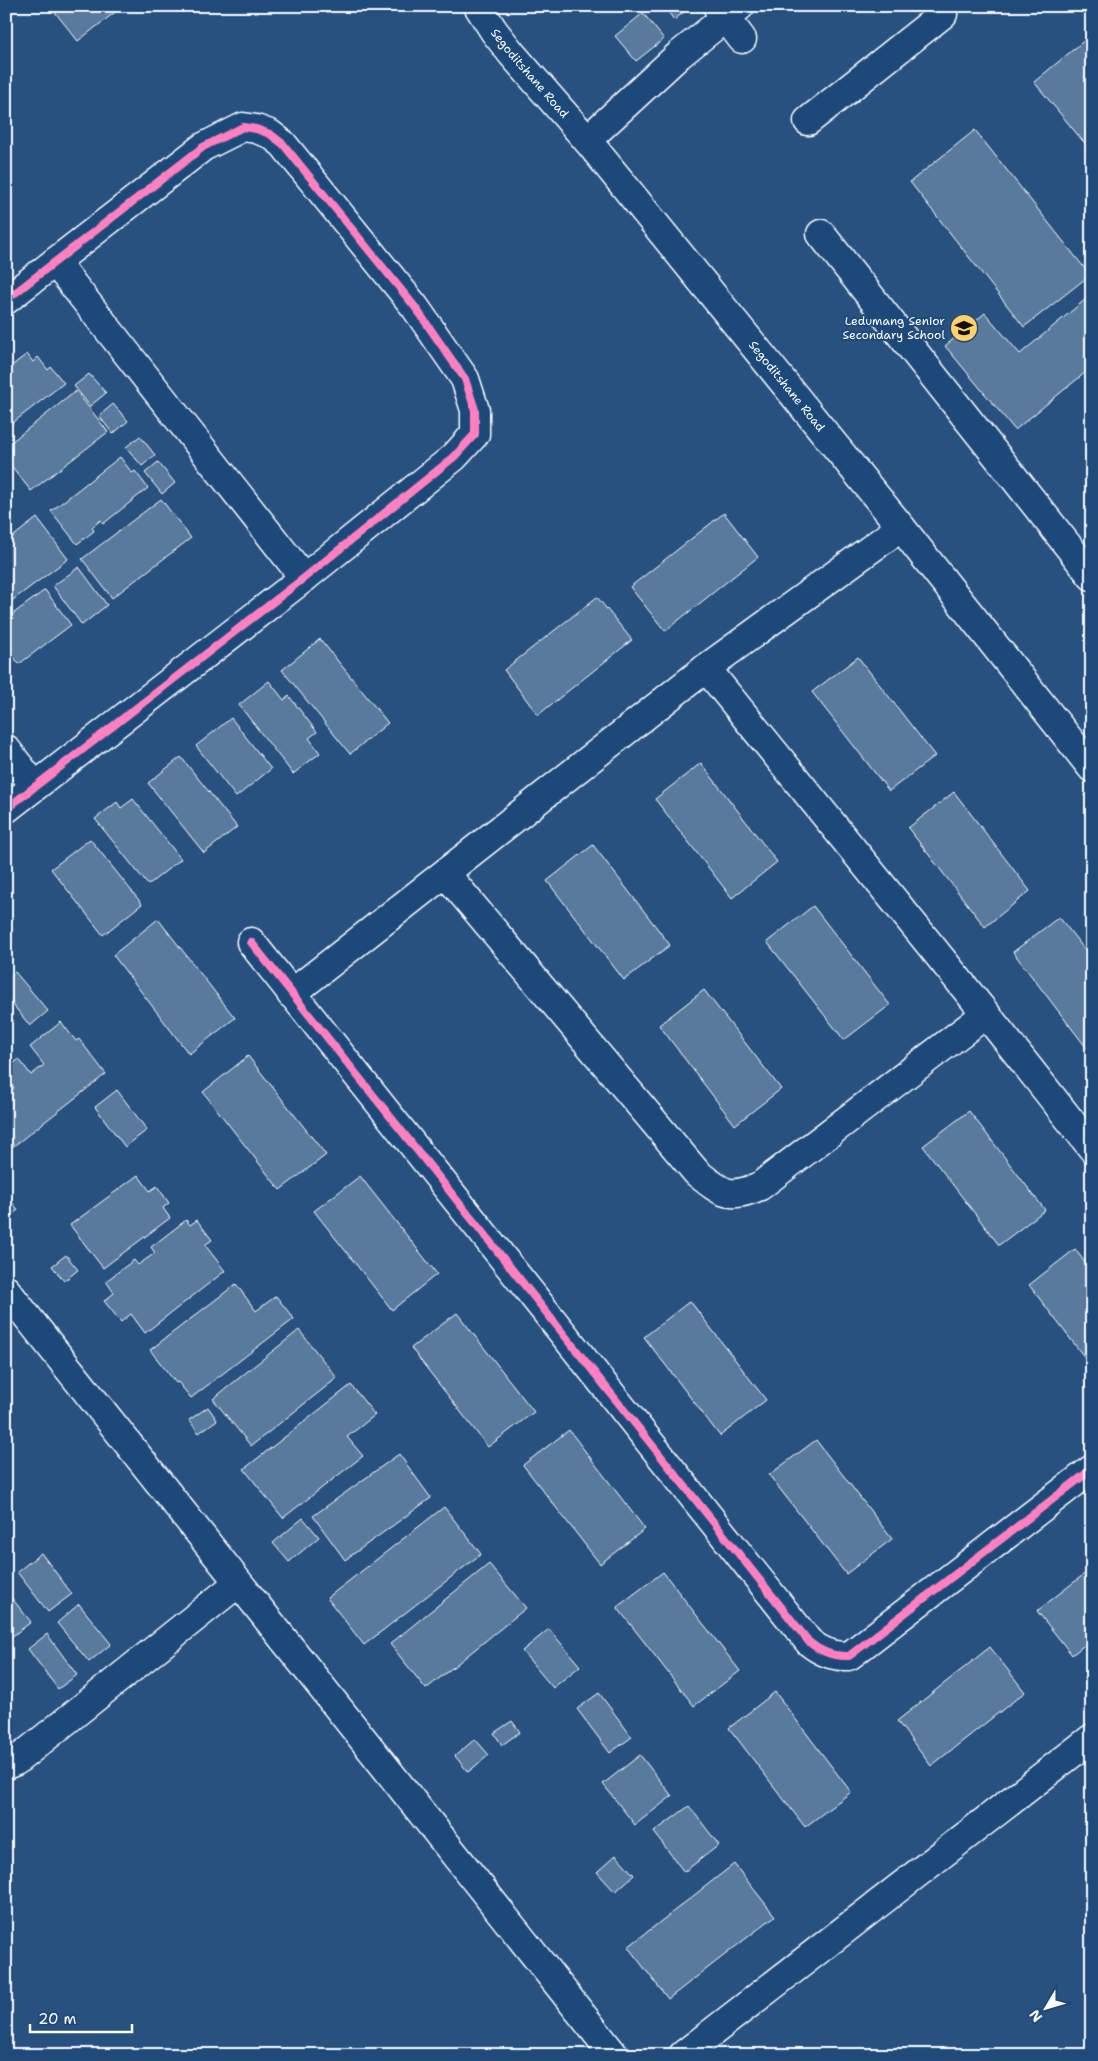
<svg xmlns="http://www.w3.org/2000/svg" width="1098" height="2061" font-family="'Shantell Sans',sans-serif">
<rect width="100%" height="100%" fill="#28517f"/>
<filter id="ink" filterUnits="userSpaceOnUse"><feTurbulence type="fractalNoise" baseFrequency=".02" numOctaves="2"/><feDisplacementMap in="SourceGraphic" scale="10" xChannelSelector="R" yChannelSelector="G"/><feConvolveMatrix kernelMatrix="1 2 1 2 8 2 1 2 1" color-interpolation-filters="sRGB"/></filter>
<g filter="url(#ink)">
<g fill="#5a7a9d" stroke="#fff">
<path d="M 50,6 L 123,6 L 78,41 Z"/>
<path d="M 664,6 L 690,6 L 690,7 L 674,20 Z"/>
<path d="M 643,13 L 664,39 L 636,61 L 615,36 Z"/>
<path d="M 1092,34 L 1092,152 L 1034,82 Z"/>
<path d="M 975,130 L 1090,275 L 1024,327 L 910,182 Z"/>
<path d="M 1092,294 L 1092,367 L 1015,430 L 945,346 L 985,313 L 1020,354 Z"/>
<path d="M 27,354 L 33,362 L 38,357 L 48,370 L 51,367 L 64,383 L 6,428 L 6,370 Z"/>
<path d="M 89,374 L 106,393 L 90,406 L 74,386 Z"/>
<path d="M 76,391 L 108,432 L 31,491 L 6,459 L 6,446 Z"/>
<path d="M 113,404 L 128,421 L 113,434 L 99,416 Z"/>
<path d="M 140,436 L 155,455 L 142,466 L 126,447 Z"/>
<path d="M 120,457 L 132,473 L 135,471 L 148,488 L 103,524 L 101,520 L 92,527 L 94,531 L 77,544 L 51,511 Z"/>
<path d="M 158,462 L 175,483 L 162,494 L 145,473 Z"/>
<path d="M 161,499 L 191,538 L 112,598 L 82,559 Z"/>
<path d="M 724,513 L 758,557 L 665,631 L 630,587 Z"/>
<path d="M 37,518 L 68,559 L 6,605 L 6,542 Z"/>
<path d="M 79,567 L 107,605 L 82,625 L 53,586 Z"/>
<path d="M 45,590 L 71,625 L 19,664 L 6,647 L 6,619 Z"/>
<path d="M 597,597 L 632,640 L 538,715 L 504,670 Z"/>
<path d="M 320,639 L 388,723 L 350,754 L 282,670 Z"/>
<path d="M 858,657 L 935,756 L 889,791 L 812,692 Z"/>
<path d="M 269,681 L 284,700 L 289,696 L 317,732 L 309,738 L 320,753 L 293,774 L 239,705 Z"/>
<path d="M 231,718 L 271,769 L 236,797 L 196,746 Z"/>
<path d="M 181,757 L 237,827 L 204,853 L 148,783 Z"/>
<path d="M 701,763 L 777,862 L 732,898 L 655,799 Z"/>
<path d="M 954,792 L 1030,891 L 985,927 L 908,828 Z"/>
<path d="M 133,799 L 181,859 L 148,885 L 95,819 L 117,802 L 121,808 Z"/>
<path d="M 90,839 L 142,904 L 103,935 L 51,869 Z"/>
<path d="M 593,845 L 670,945 L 624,980 L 547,881 Z"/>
<path d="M 813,906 L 890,1005 L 844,1040 L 767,942 Z"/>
<path d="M 1059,917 L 1092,959 L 1092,1049 L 1089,1051 L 1013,952 Z"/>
<path d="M 158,919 L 235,1018 L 189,1054 L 113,955 Z"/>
<path d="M 15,972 L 48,1011 L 30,1026 L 6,996 L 6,979 Z"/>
<path d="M 704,990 L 781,1089 L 735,1125 L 659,1025 Z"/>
<path d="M 61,1022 L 76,1041 L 79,1039 L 106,1074 L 6,1152 L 6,1094 L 14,1088 L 6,1078 L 6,1069 L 19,1059 L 31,1075 L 44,1065 L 30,1047 Z"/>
<path d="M 248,1056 L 326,1155 L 280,1190 L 203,1092 Z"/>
<path d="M 117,1090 L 147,1130 L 125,1147 L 95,1107 Z"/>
<path d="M 969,1111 L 1045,1210 L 999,1245 L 923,1146 Z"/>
<path d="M 138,1175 L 150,1191 L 157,1186 L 169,1203 L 163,1208 L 170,1218 L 103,1268 L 70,1225 Z"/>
<path d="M 360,1176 L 437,1274 L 392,1310 L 314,1211 Z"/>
<path d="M 6,1194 L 18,1210 L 6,1219 Z"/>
<path d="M 186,1220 L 190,1225 L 197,1220 L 212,1240 L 205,1245 L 225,1271 L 145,1333 L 131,1314 L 121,1322 L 104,1301 L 114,1293 L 106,1281 L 134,1260 L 138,1265 L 155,1253 L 151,1247 Z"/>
<path d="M 1075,1249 L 1092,1272 L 1092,1367 L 1029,1285 Z"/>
<path d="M 66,1255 L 78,1270 L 64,1281 L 52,1266 Z"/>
<path d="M 236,1284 L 256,1311 L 276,1296 L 294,1319 L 191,1398 L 178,1382 L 176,1383 L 150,1350 Z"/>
<path d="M 690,1301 L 766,1400 L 720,1436 L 644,1337 Z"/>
<path d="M 457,1313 L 534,1412 L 488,1447 L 411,1348 Z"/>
<path d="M 299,1330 L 337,1378 L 251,1446 L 213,1399 Z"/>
<path d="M 351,1385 L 375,1415 L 347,1437 L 363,1456 L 283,1518 L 244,1469 Z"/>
<path d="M 208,1407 L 217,1420 L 199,1433 L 189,1420 Z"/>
<path d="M 569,1430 L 645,1529 L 600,1564 L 523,1465 Z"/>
<path d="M 816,1440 L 892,1539 L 846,1574 L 769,1475 Z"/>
<path d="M 399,1454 L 431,1498 L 345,1560 L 313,1516 Z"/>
<path d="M 444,1507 L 481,1554 L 364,1645 L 327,1598 Z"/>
<path d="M 303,1518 L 319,1537 L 289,1562 L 273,1543 Z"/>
<path d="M 41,1553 L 72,1594 L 48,1612 L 17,1572 Z"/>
<path d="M 489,1564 L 526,1608 L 426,1689 L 390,1644 Z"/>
<path d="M 1092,1568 L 1092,1639 L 1072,1655 L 1037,1611 Z"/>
<path d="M 663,1572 L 740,1671 L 694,1706 L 617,1607 Z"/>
<path d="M 6,1591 L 31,1622 L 6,1641 Z"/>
<path d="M 79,1604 L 111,1644 L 89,1662 L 57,1623 Z"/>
<path d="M 549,1629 L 580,1666 L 553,1688 L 522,1651 Z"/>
<path d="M 47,1634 L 77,1675 L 58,1689 L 28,1649 Z"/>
<path d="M 990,1647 L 1025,1692 L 931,1766 L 897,1721 Z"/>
<path d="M 775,1692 L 851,1792 L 805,1827 L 729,1728 Z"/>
<path d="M 599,1693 L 632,1737 L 610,1753 L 577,1709 Z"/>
<path d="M 512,1721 L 520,1732 L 502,1745 L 494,1733 Z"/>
<path d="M 475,1739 L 489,1755 L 468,1772 L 455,1756 Z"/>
<path d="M 640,1755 L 672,1796 L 635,1825 L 603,1784 Z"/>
<path d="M 689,1806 L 719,1845 L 684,1872 L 654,1832 Z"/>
<path d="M 616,1855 L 634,1875 L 615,1892 L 597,1872 Z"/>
<path d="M 734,1864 L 775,1916 L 668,1999 L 628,1947 Z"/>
</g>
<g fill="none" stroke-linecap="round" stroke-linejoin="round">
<g stroke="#fff" stroke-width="31">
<g id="minor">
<path id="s1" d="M 478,6 L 494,31 L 512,54 L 587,140 L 901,527 L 1092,768"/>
<path d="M 717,6 L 742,39"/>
<path d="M 808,121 L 943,14"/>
<path d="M 587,140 L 679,55 L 740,6"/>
<path d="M 821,234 L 1092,576"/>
<path d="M 55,262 L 304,578"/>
<path d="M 6,300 L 203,147 L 243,127 L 256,129 L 270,134 L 283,144 L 415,307 L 465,379 L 475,410 L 475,434 L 454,457 L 304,578 L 6,809"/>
<path d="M 706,668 L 986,1014 L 1092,1148"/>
<path d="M 6,749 L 35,786"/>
<path d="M 446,874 L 697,1173 C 722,1193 729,1200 760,1186 L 986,1014"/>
<path d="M 251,942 L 809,1642 C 821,1652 833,1657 849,1656 L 1092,1469"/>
<path d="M 291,994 L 706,668 L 901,527"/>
<path d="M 6,1290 L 614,2055"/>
<path d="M 6,1765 L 16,1761 L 238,1583"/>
<path d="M 683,2055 L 1092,1738"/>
</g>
</g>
<use href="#minor" stroke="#1f4a7a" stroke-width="28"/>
<g stroke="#1f4a7a" stroke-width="11">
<g id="cycleway">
<path d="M 6,300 L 203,147 L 243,127 L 256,129 L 270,134 L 283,144 L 415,307 L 465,379 L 475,410 L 475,434 L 454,457 L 304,578 L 6,809"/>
<path d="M 251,942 L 809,1642 C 821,1652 833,1657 849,1656 L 1092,1469"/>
</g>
</g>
<use href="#cycleway" stroke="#ff80c0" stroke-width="8"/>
</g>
</g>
<defs>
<g id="school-disc" transform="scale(1.4375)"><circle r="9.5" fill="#ffd166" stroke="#1f4a7a"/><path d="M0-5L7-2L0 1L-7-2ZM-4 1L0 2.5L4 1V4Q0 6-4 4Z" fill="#111"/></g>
</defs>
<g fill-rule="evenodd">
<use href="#school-disc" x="964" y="328"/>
</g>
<g text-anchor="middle" stroke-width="4" stroke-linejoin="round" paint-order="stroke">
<g font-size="12" fill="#fff" stroke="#1f4a7a">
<text dy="4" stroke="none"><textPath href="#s1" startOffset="85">Segoditshane Road</textPath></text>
<text dy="4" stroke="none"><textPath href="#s1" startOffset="490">Segoditshane Road</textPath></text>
</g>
<g font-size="12" fill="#fff" stroke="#1f4a7a" text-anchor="end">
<text x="945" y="325">Ledumang Senior<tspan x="945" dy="14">Secondary School</tspan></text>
</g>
</g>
<rect width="1098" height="2061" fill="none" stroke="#1f4a7a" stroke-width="25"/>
<rect x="12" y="12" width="1073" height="2036" fill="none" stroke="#fff" stroke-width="2" filter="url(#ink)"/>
<g transform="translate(1046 2008) rotate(232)" stroke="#1f4a7a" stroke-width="4" paint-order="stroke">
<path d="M0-4L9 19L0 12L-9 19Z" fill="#ffffff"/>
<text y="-8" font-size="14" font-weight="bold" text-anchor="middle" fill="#ffffff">N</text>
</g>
<path d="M30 2024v8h102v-8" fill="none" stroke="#ffffff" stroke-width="2.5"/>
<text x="38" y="2024" font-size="15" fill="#ffffff" stroke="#1f4a7a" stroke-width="4" paint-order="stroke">20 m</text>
</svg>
